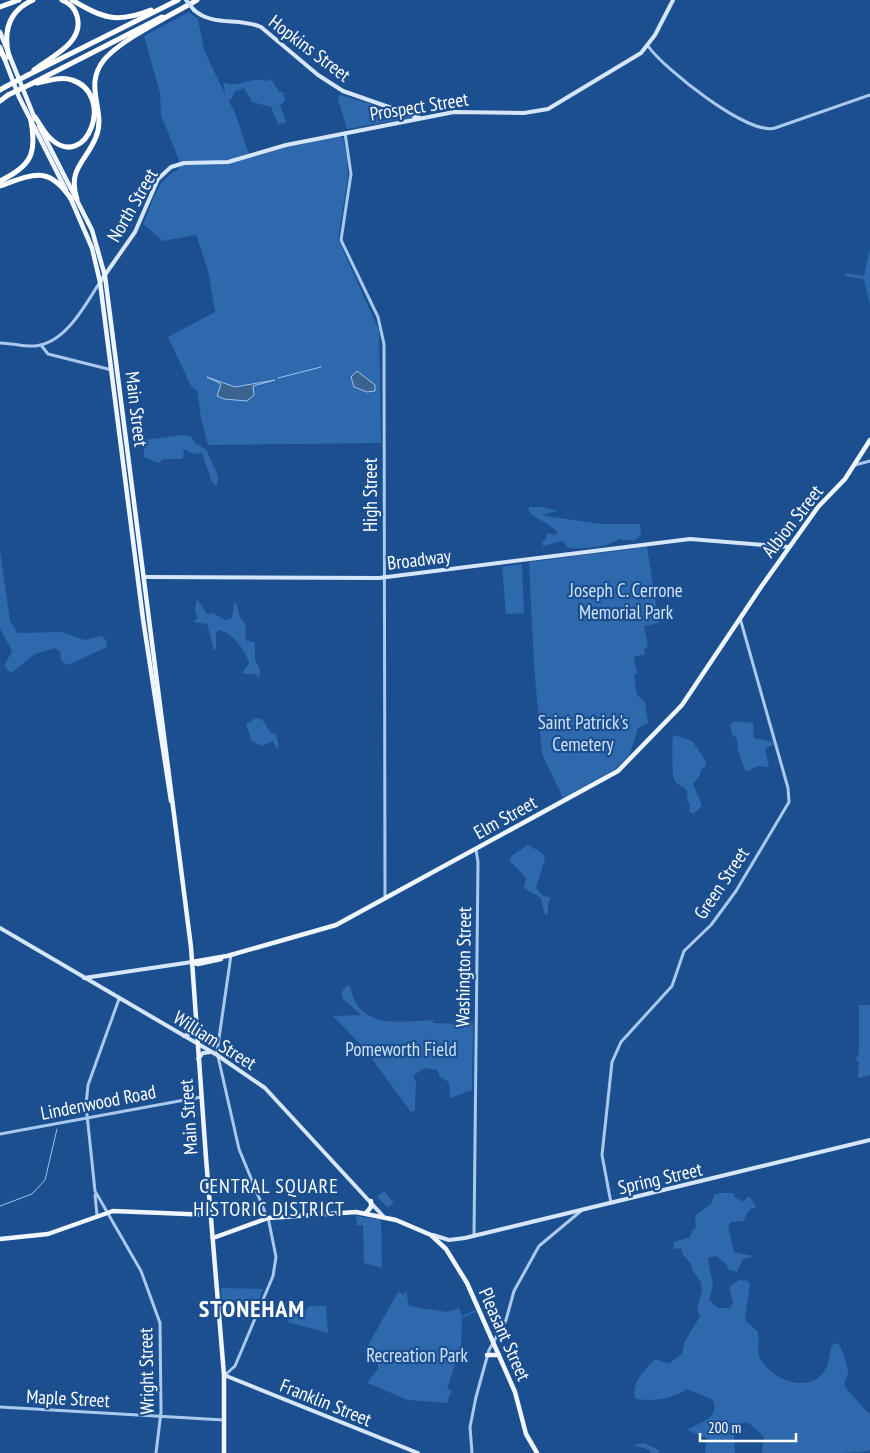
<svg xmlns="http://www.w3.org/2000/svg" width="870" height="1453" font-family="'PT Sans Narrow',sans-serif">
<rect width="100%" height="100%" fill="#1b4f8f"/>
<g fill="#2e69ad">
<path d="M 189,12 L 198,19 L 204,50 L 226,96 L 223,82 C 238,89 251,76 266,81 L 271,79 L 279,92 L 283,92 L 285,100 L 280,105 L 286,122 L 278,124 L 271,107 L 252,102 L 244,88 L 235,91 L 231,100 L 228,99 L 236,115 L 250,158 L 282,148 L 338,136 L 343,138 L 347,159 L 348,177 L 338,239 L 379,330 L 381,443 L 208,445 L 201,418 L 197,390 L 192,388 L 168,337 L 215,312 L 208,270 L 196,235 L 163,241 L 143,224 C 152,203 157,179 179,169 L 179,160 L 161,115 L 160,93 L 144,36 Z"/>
<path d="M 340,95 L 409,115 L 409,118 L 347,129 L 338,99 Z"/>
<path d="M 870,248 L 870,305 L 864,279 L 845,276 L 846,273 L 864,276 Z"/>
<path d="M 183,435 L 191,437 L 196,444 L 206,449 L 218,476 L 217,486 L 212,482 L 202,453 L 193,454 L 184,449 L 183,459 L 164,459 L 158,463 L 144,457 L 144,440 Z"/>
<path d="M 530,507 L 542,507 L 557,511 L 542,515 L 546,516 L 601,524 L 640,524 L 641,535 L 634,541 L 619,539 C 609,547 582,549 568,548 L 563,541 L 543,546 L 542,542 L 546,539 L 547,533 L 555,535 L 557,532 C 549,522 532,519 528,509 Z"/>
<path d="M 647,547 L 659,623 L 644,626 L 648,647 L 644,648 L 645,654 L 634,657 L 637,674 L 634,675 L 637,695 L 645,702 L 648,723 L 638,728 L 630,754 L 615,769 L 563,798 L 542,754 L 534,666 L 529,562 Z"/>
<path d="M 0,551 L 10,621 L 18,633 L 61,632 L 85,640 L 101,636 L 106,640 L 107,647 L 68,665 L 62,662 L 60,652 L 55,648 L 35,654 L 11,673 L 4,666 L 12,651 L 0,628 Z"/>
<path d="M 522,564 L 524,613 L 506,614 L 502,567 Z"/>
<path d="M 197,599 L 207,614 L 213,613 L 225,620 L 232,618 L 234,603 L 236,602 L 240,617 L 246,625 L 245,639 L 255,643 L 255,660 L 260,669 L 259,678 L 254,674 L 243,674 L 244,669 L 249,664 C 247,652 232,632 219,630 L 216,633 L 216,649 L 214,650 L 207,624 L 193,622 L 197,619 L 195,609 Z"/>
<path d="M 256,718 L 262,719 L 270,732 L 276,734 L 279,747 L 276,748 L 273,741 L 262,746 L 252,741 L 246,724 Z"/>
<path d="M 734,721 L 753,723 L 754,738 L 773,742 L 773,745 L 765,749 L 769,767 L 757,766 L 749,771 L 745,770 L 738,751 L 737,738 L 732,735 L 730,725 Z"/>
<path d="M 673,735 L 692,741 L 706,761 L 706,766 L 701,770 L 700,775 L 693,784 L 702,806 L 693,814 L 689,811 L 690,804 L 687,801 C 690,783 679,790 674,779 C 672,774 672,743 673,735 Z"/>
<path d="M 528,845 L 542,853 L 545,858 L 536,888 L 542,895 L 551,898 L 548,904 L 548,915 L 544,913 L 541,898 L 524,888 L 526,878 L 510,861 L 511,856 Z"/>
<path d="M 346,986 L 350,986 C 359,1031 399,1021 434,1020 L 433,1023 L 464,1024 L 467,1021 L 473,1022 L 472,1090 L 450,1098 L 449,1082 L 440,1077 L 437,1070 L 424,1068 L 413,1076 L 416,1081 L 415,1107 L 415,1110 L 411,1112 L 364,1048 L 333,1016 L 361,1015 L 342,998 L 342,992 Z"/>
<path d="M 859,1005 L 870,1005 L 870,1075 L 858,1078 L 859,1062 L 856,1059 L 859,1053 Z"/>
<path d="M 384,1191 L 394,1203 L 388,1208 L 377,1197 Z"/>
<path d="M 719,1193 L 733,1193 L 736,1198 L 744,1202 L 747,1197 L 750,1197 L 756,1207 L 749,1210 L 743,1221 L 731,1222 L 728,1226 L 734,1252 L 753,1256 L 742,1260 L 737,1272 L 729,1270 L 726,1264 L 716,1256 L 708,1258 L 713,1286 L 709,1300 L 718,1308 L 730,1308 L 733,1303 L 729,1287 L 739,1280 L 747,1281 L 750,1284 L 745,1317 L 746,1321 L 758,1332 C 760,1339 757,1348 759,1355 C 765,1376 803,1393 820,1376 C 830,1367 828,1357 832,1345 L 838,1343 C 841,1345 848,1368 848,1371 C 849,1377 843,1380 845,1387 C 854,1396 860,1406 870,1414 L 870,1450 L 862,1452 L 840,1453 L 762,1453 L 764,1437 L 750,1424 L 744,1422 C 731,1432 735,1439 735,1453 L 705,1453 L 707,1438 L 687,1430 C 699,1423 720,1419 713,1400 L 687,1389 C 676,1398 648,1403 635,1398 C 631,1382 646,1369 655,1359 L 668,1364 L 682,1354 L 684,1343 L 700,1316 L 697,1308 L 702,1291 L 701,1282 L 693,1271 L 691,1264 L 683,1255 L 681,1248 L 674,1249 L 674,1242 L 690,1237 L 693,1229 L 696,1228 L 695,1215 L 711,1204 L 714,1195 Z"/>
<path d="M 356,1216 L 381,1220 L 382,1268 L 364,1263 L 363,1225 L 357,1225 Z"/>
<path d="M 221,1288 L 263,1289 L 252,1319 L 241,1315 L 223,1314 Z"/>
<path d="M 406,1290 L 409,1306 L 447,1312 L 459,1308 L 462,1316 L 475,1310 L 476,1312 L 462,1318 L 461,1347 L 447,1389 L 452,1390 L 447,1403 L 408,1400 L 367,1383 L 378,1369 L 378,1364 L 372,1360 L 373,1356 L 364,1352 L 397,1294 L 399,1292 L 404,1295 Z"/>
<path d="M 309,1306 L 326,1306 L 328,1333 L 288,1322 L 293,1307 L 306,1310 Z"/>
<path d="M 644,1443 L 659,1450 L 658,1453 L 650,1453 L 650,1450 L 633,1445 Z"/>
</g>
<g fill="#3c6290" stroke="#9cc4f0">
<path d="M 357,371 L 375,385 L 375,391 L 367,392 L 354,387 L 351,377 Z"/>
<path d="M 207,377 L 235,387 L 275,380 L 253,386 L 254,395 L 247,401 L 224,399 L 217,396 L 221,384 Z"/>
</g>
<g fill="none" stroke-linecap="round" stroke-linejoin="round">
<g stroke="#9cc4f0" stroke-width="1">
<path d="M 278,378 L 321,367"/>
<path d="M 0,1206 L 32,1194 L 45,1180 L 57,1129"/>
</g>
<g stroke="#a9c9ee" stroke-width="3">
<path d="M 648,46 C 663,68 748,136 775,128 L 870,95"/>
<path d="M 345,133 L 351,174 L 341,240 L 378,317 L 384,344 L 385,899"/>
<path d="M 0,343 C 12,343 23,347 35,346 C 66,343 85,305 100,282"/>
<path d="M 41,345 L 48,354 L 112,370"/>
<path d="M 855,465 L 870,461"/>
<path d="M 119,999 L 88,1085 L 86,1105 L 95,1191 L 141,1271 L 160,1323 L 161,1412 L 156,1453"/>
<path d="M 0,1134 L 201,1097"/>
<path d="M 95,1195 L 97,1215"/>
<path d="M 611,1203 L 602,1155 L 612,1062 L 621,1042 L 672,986 L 684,951 L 711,925 L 736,891 L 789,802 L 788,788 L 740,618"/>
<path d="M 474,1236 L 478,862 L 476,850"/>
<path d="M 225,1375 L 235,1366 L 273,1276 L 276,1257 L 269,1222 L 239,1149 L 217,1052 L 231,955"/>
<path d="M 0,1407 L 224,1420"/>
<path d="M 472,1453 L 470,1427 L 476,1397 L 489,1350 L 506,1320 L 514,1291 L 539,1246 L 581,1211"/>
</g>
<g stroke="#d6e6fa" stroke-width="4">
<path d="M 194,10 C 213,27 239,17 261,27 L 318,75 L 343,91 L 420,118"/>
<path d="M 100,282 L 135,232 L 158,179 L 171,167 L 184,163 L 228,162 L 286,145 L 454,112 L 524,113 L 548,109 L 641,53 L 655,35 L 673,0"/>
<path d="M 144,577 L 379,578 L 690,539 L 789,547"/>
<path d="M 0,928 L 217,1055 L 265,1088 L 383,1216"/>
<path d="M 84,978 L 192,962"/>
<path d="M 184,1036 L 191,1033 L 196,1024"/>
<path d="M 198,1059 L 203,1053 L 211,1052"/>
<path d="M 433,1235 L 449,1240 L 465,1238 L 870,1140"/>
<path d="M 224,1375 L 418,1453"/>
</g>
<g stroke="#f0f6ff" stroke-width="4.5">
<path d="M 0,32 L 35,119"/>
<path d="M 0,47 L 19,97 L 66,190"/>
<path d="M 39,126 L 92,230 L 105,276 L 191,947 L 206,1158 L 224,1375 L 224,1453"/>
<path d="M 70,197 L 92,248 L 100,282 L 143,619 L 171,801"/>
<path d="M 192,962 L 227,956 L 336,925 L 618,771 L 682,705 L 761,587 L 818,507 L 845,479 L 870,440"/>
<path d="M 192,962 L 198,964 L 221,959"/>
<path d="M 366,1213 L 371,1207 L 371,1201"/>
<path d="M 213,1238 L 268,1218 L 356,1212 L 396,1220 L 431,1235 L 446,1249 L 467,1283 L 515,1392 L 526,1434 L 537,1453"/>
<path d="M 0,1239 L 48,1234 L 113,1211 L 211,1215"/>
<path d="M 487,1355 L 499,1355"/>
</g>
<g stroke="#fff" stroke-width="5">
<path d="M 72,0 C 103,18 116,24 151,10"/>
<path d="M 0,7 L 19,0"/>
<path d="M 0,50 L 5,59"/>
<path d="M 9,57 C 3,32 8,11 33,0"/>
<path d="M 34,70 C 50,57 85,43 77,16 C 75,8 69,3 62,0"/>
<path d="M 28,75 L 178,0"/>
<path d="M 31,84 L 162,17"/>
<path d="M 0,90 L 5,87"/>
<path d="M 0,101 L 8,95"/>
<path d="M 35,117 C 40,124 44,133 51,139 C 87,172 116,94 72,80 C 61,76 48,81 37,83"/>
<path d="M 0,181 C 31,166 37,154 31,121"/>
<path d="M 0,186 C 33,174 49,165 71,199"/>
<path d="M 77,199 C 67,169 86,162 96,137 C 104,118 93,100 95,81 C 96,73 99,66 104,60 C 120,40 173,14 197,0"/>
</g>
<path stroke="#d6e6fa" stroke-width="4" d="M 186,0 L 194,10"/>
<g stroke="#fff" stroke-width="5">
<path d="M 5,87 L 28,75"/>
<path d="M 8,95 L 31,84"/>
</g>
</g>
<g text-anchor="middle" stroke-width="4.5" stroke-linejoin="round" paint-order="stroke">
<g font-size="19" fill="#fff" stroke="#1b4f8f">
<text transform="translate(310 48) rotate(37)" y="7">Hopkins Street</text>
<text transform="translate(419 106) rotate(-9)" y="7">Prospect Street</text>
<text transform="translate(132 205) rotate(-60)" y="7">North Street</text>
<text transform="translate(137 409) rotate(83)" y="7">Main Street</text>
<text transform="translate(370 495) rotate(-90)" y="7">High Street</text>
<text transform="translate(792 521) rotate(-52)" y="7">Albion Street</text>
<text transform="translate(419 559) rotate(-7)" y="7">Broadway</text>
<text transform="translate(505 817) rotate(-29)" y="7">Elm Street</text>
<text transform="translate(721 883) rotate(-56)" y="7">Green Street</text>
<text transform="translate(463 967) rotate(-89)" y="7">Washington Street</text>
<text transform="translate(215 1040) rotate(32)" y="7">William Street</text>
<text transform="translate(98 1102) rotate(-11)" y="7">Lindenwood Road</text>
<text transform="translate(188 1117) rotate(-94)" y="7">Main Street</text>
<text transform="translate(660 1178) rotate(-13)" y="7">Spring Street</text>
<text transform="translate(505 1334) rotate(66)" y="7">Pleasant Street</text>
<text transform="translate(146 1371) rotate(-91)" y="7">Wright Street</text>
<text transform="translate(68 1398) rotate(3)" y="7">Maple Street</text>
<text transform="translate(326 1402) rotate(22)" y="7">Franklin Street</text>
</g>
<g font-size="19" fill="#cfe3fa" stroke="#1b4f8f">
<text x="626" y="597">Joseph C. Cerrone<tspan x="626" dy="22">Memorial Park</tspan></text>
<text x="583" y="729">Saint Patrick's<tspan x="583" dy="22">Cemetery</tspan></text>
<text x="401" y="1056">Pomeworth Field</text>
<text x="417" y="1362">Recreation Park</text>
</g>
<g font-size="20" letter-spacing="1" fill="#fff" stroke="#1b4f8f">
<text x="269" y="1193">CENTRAL SQUARE<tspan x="269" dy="23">HISTORIC DISTRICT</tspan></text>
</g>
<g font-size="24" font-weight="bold" letter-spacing="1" fill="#fff" stroke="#1b4f8f">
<text x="252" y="1317">STONEHAM</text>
</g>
</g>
<path d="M700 1433v8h96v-8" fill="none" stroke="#ffffff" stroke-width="2.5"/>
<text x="708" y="1433" font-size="15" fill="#ffffff" stroke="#1b4f8f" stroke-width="4" paint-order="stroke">200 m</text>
</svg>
